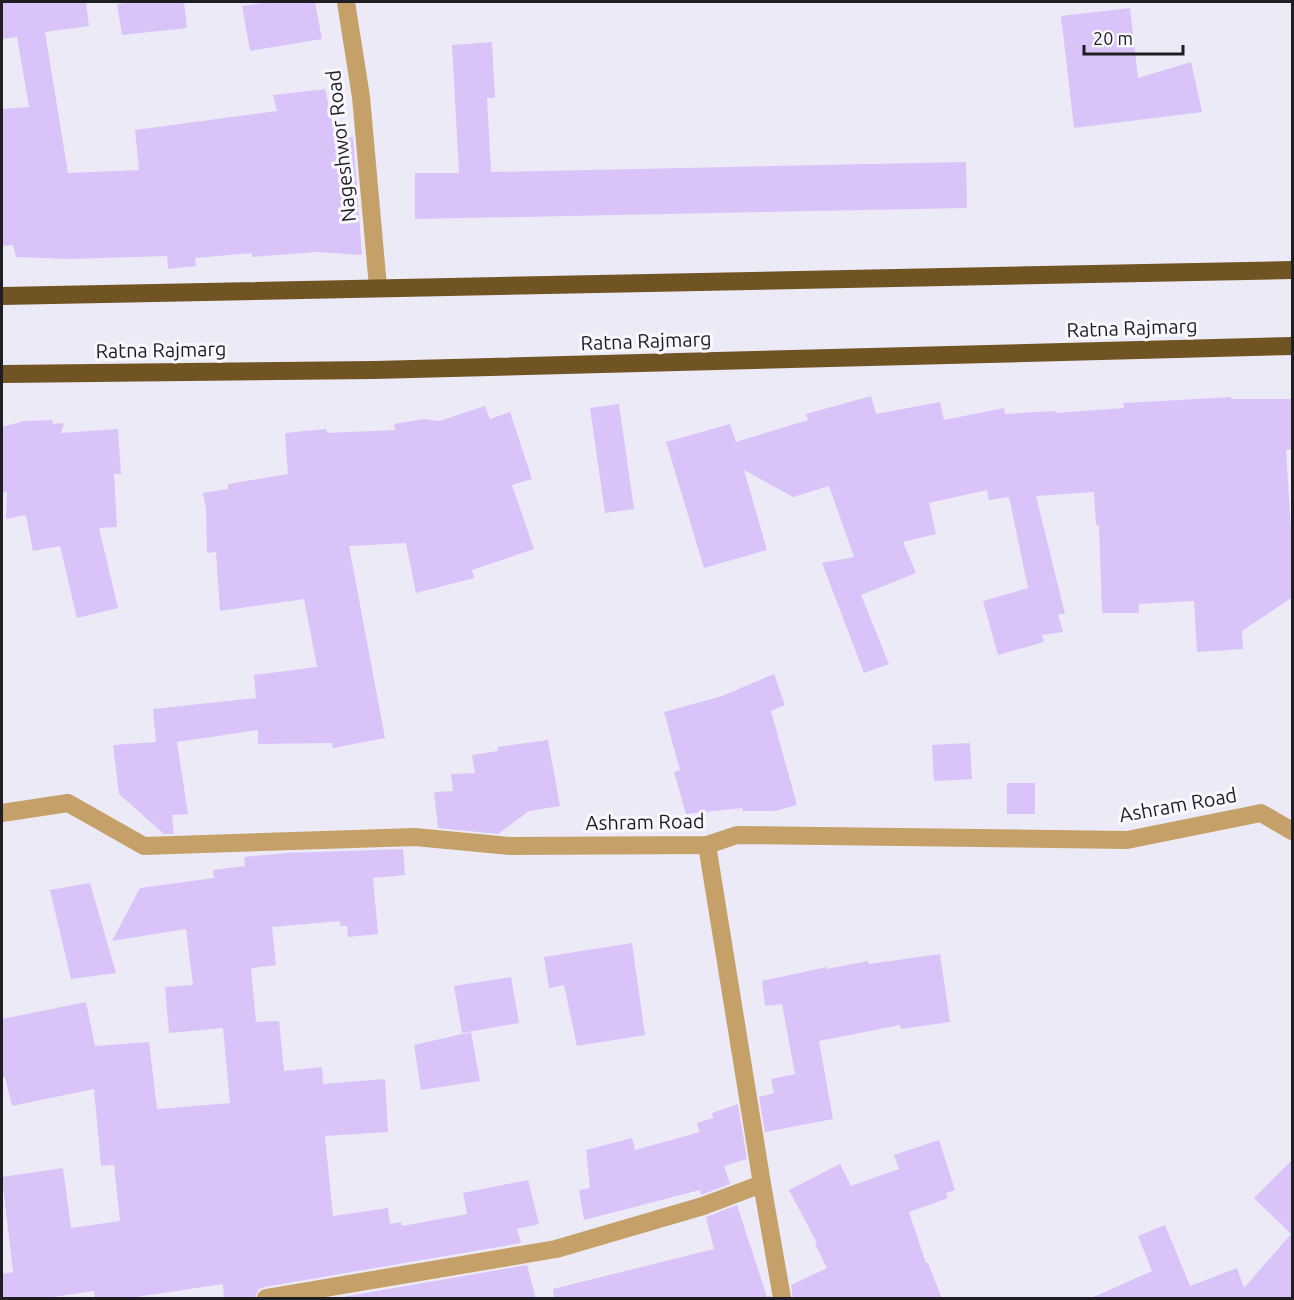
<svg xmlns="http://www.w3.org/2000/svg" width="1294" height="1300" font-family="Ubuntu,sans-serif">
<rect width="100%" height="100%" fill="#eceaf7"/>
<g fill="#dac3f9">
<path d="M 2,2 L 86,2 L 89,26 L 45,32 L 68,173 L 139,170 L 135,130 L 277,111 L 273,95 L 325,89 L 336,140 L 353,137 L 362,255 L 317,252 L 252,257 L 252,253 L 195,258 L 196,266 L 168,269 L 167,256 L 68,259 L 16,257 L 13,245 L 2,246 L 2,109 L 29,107 L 17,37 L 2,39 Z"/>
<path d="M 138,2 L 184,2 L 187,28 L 122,35 L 117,4 Z"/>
<path d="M 271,2 L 315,2 L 322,39 L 250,51 L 242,6 Z"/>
<path d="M 1130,8 L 1138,78 L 1191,62 L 1202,112 L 1074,128 L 1061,16 Z"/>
<path d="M 492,42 L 495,98 L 487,98 L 491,172 L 966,162 L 967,208 L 415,219 L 415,173 L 459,173 L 452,45 Z"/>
<path d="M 871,396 L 876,414 L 940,402 L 944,420 L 1004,408 L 1005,414 L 1056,411 L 1056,413 L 1124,408 L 1123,403 L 1179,400 L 1231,397 L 1231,399 L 1293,399 L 1293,449 L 1286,450 L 1293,561 L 1293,597 L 1242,631 L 1243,649 L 1197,652 L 1194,601 L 1139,604 L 1139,613 L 1102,613 L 1099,525 L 1096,525 L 1094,492 L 1036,496 L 1065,614 L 1058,614 L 1063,632 L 1042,635 L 1044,642 L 998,655 L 983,601 L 1028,588 L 1009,497 L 989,500 L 987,490 L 929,503 L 936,534 L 903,542 L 916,573 L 861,595 L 889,664 L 864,673 L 822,563 L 854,557 L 829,486 L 793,497 L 744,470 L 767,550 L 704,568 L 666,442 L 730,424 L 736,442 L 808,420 L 806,414 Z"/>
<path d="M 619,404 L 634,509 L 605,513 L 590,408 Z"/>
<path d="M 485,406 L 490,419 L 510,412 L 532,479 L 512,485 L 534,549 L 472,570 L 474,578 L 416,593 L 406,543 L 349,546 L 385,738 L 333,748 L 332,743 L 258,744 L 258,730 L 177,742 L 188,814 L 172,815 L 174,834 L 164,834 L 119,794 L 113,745 L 156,742 L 153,709 L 256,698 L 254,675 L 317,667 L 304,599 L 220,611 L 216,552 L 207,553 L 206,509 L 203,493 L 228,489 L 228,484 L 288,474 L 285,433 L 326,429 L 327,433 L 395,430 L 394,424 L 424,419 L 439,421 Z"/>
<path d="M 52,420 L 53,424 L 64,423 L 61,433 L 118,429 L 121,474 L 114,474 L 117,527 L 99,528 L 118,608 L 77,618 L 60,546 L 33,551 L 26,515 L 6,519 L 7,492 L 2,493 L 2,427 L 24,421 Z"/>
<path d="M 774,674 L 785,705 L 771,711 L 797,805 L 775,811 L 743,811 L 742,808 L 686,814 L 674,772 L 680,770 L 664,712 L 722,696 Z"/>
<path d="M 548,740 L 560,806 L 529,811 L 498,834 L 438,828 L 434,792 L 453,791 L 451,774 L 475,773 L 472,755 L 498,751 L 498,747 Z"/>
<path d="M 970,743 L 972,779 L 934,781 L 932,745 Z"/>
<rect x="1007" y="783" width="28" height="31"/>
<path d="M 403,849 L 405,875 L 373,878 L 378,934 L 348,937 L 347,926 L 340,926 L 340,921 L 272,927 L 276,965 L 251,968 L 256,1022 L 279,1021 L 284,1071 L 322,1067 L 323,1084 L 385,1079 L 388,1132 L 325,1136 L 333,1216 L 388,1208 L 390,1224 L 401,1222 L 402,1226 L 467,1214 L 463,1193 L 528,1180 L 539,1224 L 517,1229 L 521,1243 L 264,1287 L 258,1290 L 255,1299 L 224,1299 L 223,1284 L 123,1299 L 95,1299 L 94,1291 L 40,1299 L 2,1299 L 2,1274 L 13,1272 L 2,1177 L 63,1168 L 71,1228 L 120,1221 L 114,1165 L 101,1166 L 94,1089 L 12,1106 L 5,1077 L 2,1077 L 2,1019 L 86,1002 L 95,1046 L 149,1042 L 157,1109 L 230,1103 L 223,1028 L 169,1033 L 165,987 L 193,985 L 186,929 L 112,941 L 140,888 L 214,878 L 213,870 L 245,866 L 244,857 L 286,853 Z"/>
<path d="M 90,883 L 116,973 L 71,979 L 50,890 Z"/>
<path d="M 632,943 L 645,1035 L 577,1046 L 564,985 L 549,988 L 544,957 Z"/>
<path d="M 940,954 L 950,1022 L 901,1029 L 900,1025 L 819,1041 L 833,1119 L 765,1132 L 759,1097 L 774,1093 L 771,1079 L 795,1074 L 782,1004 L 765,1006 L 762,981 L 827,967 L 827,969 L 868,961 L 869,964 Z"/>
<path d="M 511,977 L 519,1023 L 462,1033 L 454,986 Z"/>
<path d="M 471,1032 L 480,1081 L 421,1090 L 414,1045 Z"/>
<path d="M 738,1104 L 747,1159 L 724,1166 L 730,1184 L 701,1195 L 700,1190 L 584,1220 L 579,1190 L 590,1188 L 586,1150 L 632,1138 L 635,1150 L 700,1132 L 697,1123 L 713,1118 L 712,1113 Z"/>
<path d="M 939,1140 L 955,1190 L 946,1193 L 948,1198 L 909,1212 L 926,1263 L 928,1263 L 942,1299 L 793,1299 L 791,1285 L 827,1268 L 815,1244 L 817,1243 L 789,1190 L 840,1164 L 851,1186 L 899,1169 L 894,1155 Z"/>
<path d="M 1293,1159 L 1293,1299 L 1089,1299 L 1152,1271 L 1138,1236 L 1165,1225 L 1190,1286 L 1237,1268 L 1244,1288 L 1291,1234 L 1254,1198 Z"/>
<path d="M 737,1205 L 767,1297 L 770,1296 L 771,1299 L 554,1299 L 553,1289 L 714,1249 L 706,1217 Z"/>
<path d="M 527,1265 L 536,1299 L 331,1299 Z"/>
</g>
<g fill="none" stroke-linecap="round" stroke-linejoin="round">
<g stroke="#c5a169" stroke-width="18">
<path d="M 346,2 L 361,97 L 378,287"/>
<path d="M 2,813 L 68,803 L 144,846 L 415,837 L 510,846 L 707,845 L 737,835 L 1127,840 L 1261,813 L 1292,831"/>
<path d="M 707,845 L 762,1184"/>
<path d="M 266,1298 L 556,1249 L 703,1206 L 762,1184 L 782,1298"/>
</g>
<g stroke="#715424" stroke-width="18">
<path d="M 2,296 L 1292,270"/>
<path d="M 2,374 L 374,370 L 1292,346"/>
</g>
</g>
<g text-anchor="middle" stroke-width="6" stroke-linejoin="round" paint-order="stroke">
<g font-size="20" fill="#1f1e23" stroke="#f9f8fe">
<text transform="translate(341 146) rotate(-96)" y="7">Nageshwor Road</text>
<text transform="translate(1132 328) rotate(-2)" y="7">Ratna Rajmarg</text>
<text transform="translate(646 341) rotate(-2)" y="7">Ratna Rajmarg</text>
<text transform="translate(161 350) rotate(-1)" y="7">Ratna Rajmarg</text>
<text transform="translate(1178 805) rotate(-10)" y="7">Ashram Road</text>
<text transform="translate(645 822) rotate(-1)" y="7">Ashram Road</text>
</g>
</g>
<rect width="1294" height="1300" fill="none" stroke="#1f1e23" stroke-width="6"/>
<path d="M1084 45v9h99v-9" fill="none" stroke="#1f1e23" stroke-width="3"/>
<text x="1093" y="45" font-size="18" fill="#1f1e23" stroke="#f9f8fe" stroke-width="4.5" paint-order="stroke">20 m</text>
</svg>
